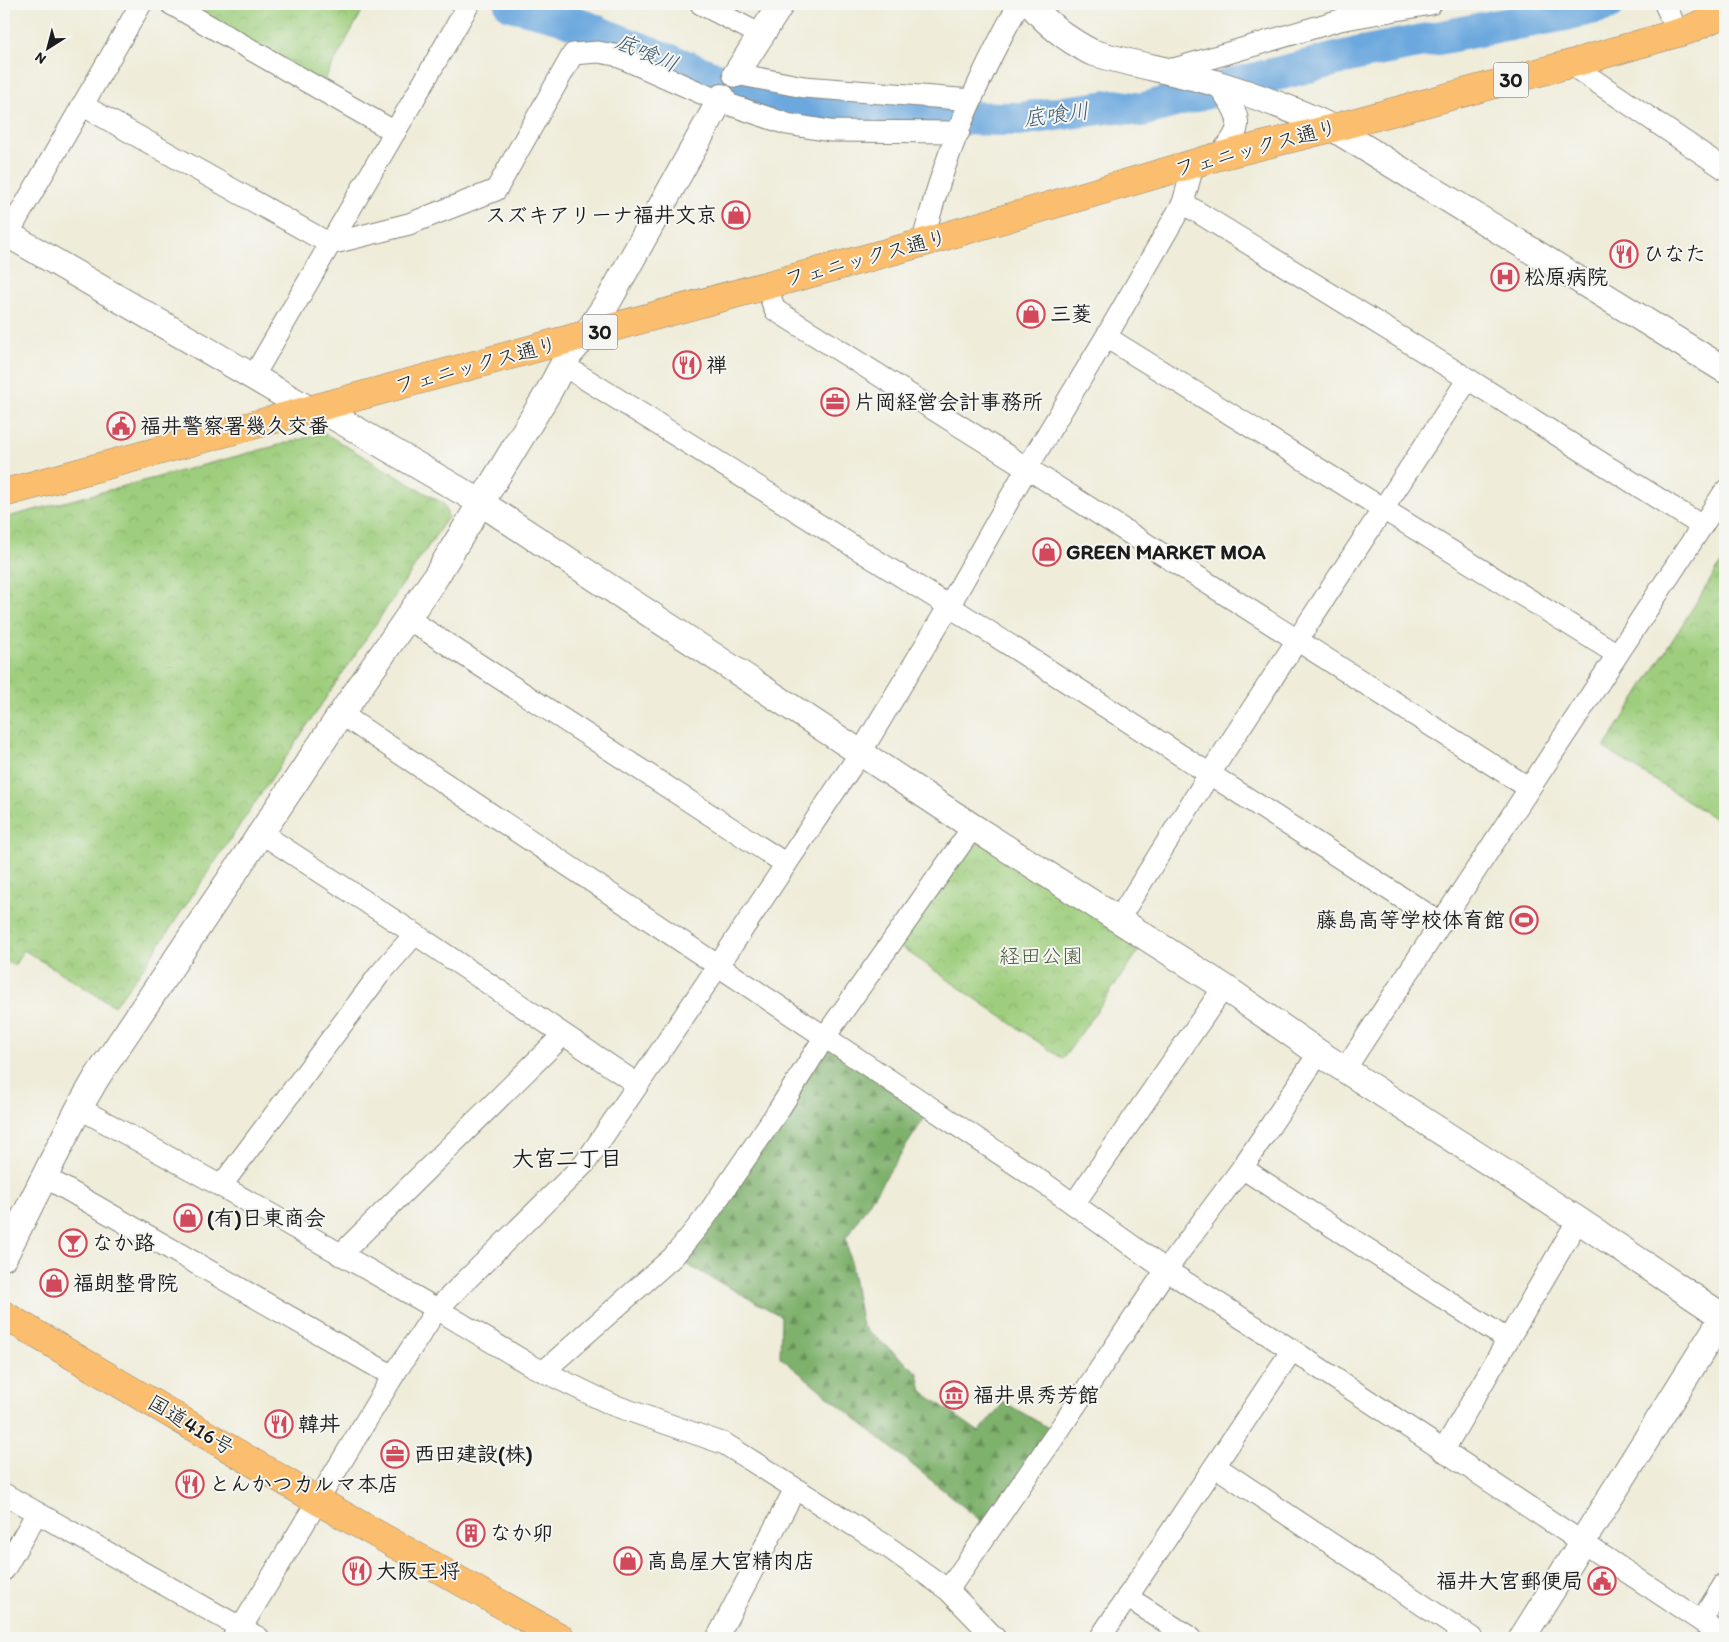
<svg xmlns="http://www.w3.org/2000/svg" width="1729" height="1642" font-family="Itim,'Klee One',sans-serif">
<defs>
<pattern id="forest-firs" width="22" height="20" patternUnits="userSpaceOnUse" patternTransform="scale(1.25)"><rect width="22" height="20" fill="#7eb16c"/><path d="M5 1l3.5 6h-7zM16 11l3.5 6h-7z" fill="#668f58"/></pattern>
<pattern id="park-crowns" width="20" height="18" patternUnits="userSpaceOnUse" patternTransform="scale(1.25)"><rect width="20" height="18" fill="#9ece7d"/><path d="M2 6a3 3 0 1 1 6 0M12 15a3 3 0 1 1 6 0" fill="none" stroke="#88b06b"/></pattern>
</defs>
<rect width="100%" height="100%" fill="#f6f6f2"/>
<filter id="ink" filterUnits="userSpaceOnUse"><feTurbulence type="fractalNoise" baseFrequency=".02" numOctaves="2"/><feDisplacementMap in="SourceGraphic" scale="10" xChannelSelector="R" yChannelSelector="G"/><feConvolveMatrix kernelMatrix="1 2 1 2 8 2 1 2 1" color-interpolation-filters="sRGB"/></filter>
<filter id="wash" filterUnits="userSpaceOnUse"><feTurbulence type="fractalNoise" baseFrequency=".0096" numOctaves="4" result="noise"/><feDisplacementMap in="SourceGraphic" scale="20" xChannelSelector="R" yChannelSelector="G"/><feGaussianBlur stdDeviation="1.12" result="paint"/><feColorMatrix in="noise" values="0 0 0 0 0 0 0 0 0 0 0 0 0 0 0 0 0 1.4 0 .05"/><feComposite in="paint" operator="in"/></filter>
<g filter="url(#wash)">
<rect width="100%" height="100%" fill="#efecd9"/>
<path fill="url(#forest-firs)" stroke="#4d6644" d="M 827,1039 L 931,1108 L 846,1238 L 862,1326 L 918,1373 L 922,1392 L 979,1432 L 1004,1402 L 1057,1433 L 997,1534 L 780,1357 L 781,1316 L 673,1257 Z"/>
<g fill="url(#park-crowns)" stroke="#5d754c">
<path d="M 171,4 L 366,4 L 320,88 Z"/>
<path d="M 324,433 L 444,504 L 448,517 L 144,967 L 114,1006 L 24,950 L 14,966 L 4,960 L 4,518 Z"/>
<path d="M 1725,557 L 1725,825 L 1604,748 Z"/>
<path d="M 973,827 L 1147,939 L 1063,1059 L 892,941 Z"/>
</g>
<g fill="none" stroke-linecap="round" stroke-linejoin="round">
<path stroke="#6ca8de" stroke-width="34" d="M 511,4 L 559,16 L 599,33 L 712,77 L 742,91 L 801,109 L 870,117 L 1019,119 L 1115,106 L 1141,110 L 1240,83 L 1357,54 L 1483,29 L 1566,14 L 1608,4"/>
</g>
</g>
<g filter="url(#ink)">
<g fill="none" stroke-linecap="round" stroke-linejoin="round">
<g stroke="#86847a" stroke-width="23">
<g id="minor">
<path d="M 171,4 L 395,132"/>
<path d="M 701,4 L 761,35"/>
<path d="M 1665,4 L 1678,33"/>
<path d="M 1570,64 L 1725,169"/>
<path d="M 1167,71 L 1340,20 L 1431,4"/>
<path d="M 736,74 L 804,87 L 972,100"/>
<path d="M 82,105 L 330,244 L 409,224 L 496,190 L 573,54 L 598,52 L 615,55 L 719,101 L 787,124 L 830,131 L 959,132"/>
<path d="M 1216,157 C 1248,127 1241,117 1217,84"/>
<path d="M 1183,203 L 1468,379 L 1702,526"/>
<path d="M 4,241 L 141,4"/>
<path d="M 922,243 C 928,223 933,202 940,181 C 960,121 988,59 1019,4"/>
<path d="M 766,285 L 775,310 L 1027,468 L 1529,788"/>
<path d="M 1106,337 L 1617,654"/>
<path d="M 563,365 L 949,606 L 1441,923"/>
<path d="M 253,377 L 469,4"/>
<path d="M 407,618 L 786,864"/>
<path d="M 341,714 L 1051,1188 L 1166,1270 L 1292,1350 L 1725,1637"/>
<path d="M 261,833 L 415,934 L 637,1084"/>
<path d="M 1118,920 L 1209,775 L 1468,379"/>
<path d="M 1345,1069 L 1725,491"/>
<path d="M 79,1108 L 221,1186 L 437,1309 L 532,1366 L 613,1405 L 725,1444 L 888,1547 L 948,1590 L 995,1638"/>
<path d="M 1242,1168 L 1508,1340"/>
<path d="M 45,1177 L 393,1376"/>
<path d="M 221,1186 L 379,975 L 415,934"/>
<path d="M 1074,1204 L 1224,987"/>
<path d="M 340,1255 L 563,1035"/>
<path d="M 544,1371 L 673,1257 L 705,1218 L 778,1111 L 824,1038 L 973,827"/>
<path d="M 1443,1451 L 1578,1220"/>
<path d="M 1215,1466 L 1472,1638"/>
<path d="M 4,1494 L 259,1638"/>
<path d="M 4,1570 L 37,1513"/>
<path d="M 948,1590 L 1057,1433 L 1166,1270 L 1242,1168 L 1319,1053"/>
<path d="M 1127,1597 L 1191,1638"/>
<path d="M 1701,1621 L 1725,1583"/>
<path d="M 233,1638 L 241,1628 L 393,1376 L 437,1309 L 585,1163 L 718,966 L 861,752 L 949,606 L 1027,468 L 1106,337 L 1183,203 L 1194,163"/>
<path d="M 717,1638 L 795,1489"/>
<path d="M 1100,1638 L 1292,1350"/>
</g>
</g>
<g stroke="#86847a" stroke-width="28">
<g id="tertiary">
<path d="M 1031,4 C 1047,24 1068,40 1091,52 C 1133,65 1176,71 1218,84 C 1257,96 1296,110 1333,128 L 1725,370"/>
<path d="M 736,74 L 781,4"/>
<path d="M 4,232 L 310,410"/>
<path d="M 319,408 L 480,502 L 973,827 L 1224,987 L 1319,1053 L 1578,1220 L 1725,1318"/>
<path d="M 4,1257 L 79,1108 L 97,1077 L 341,714 L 435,578 L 548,393 L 567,357 L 586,335 L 609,300 L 722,97"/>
<path d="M 1522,1638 L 1725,1314"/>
</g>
</g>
<g stroke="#86847a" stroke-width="29">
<path id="primary" d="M 4,493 L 922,243 L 1216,157 L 1333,128 L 1570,64 L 1688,30 L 1725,13"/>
</g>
<g stroke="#86847a" stroke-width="29">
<path id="trunk" d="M 4,1315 L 318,1501 L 561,1638"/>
</g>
<use href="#minor" stroke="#fff" stroke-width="21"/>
<use href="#tertiary" stroke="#fff" stroke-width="26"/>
<use href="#primary" stroke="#fbbe6e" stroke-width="28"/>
<use href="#trunk" stroke="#fbbe6e" stroke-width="28"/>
</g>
</g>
<defs>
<g id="shop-ring" transform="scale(1.4375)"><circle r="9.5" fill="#f6f6f2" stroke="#d1495b" stroke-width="1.5"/><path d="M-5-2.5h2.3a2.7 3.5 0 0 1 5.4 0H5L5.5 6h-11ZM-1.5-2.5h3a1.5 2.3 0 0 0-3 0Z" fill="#d1495b"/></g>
<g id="restaurant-ring" transform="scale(1.4375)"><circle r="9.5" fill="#f6f6f2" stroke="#d1495b" stroke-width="1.5"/><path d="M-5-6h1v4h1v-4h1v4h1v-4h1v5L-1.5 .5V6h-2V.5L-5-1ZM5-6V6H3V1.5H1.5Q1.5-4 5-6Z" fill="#d1495b"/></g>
<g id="hospital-ring" transform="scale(1.4375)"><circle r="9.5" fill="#f6f6f2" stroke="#d1495b" stroke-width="1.5"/><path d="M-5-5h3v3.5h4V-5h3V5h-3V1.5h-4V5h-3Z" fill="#d1495b"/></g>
<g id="office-ring" transform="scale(1.4375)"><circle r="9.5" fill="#f6f6f2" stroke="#d1495b" stroke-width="1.5"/><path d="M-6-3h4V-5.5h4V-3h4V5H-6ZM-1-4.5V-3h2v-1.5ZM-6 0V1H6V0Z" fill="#d1495b"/></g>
<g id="civic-ring" transform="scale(1.4375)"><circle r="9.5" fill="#f6f6f2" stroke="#d1495b" stroke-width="1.5"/><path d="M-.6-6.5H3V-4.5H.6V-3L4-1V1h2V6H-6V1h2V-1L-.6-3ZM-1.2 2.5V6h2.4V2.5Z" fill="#d1495b"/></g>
<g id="stadium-ring" transform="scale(1.4375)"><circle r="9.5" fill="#f6f6f2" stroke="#d1495b" stroke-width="1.5"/><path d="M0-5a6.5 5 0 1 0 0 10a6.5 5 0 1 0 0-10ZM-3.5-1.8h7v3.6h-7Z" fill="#d1495b"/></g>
<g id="bar-ring" transform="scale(1.4375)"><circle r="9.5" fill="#f6f6f2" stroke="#d1495b" stroke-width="1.5"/><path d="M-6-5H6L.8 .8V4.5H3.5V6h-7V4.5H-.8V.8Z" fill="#d1495b"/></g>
<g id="museum-ring" transform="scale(1.4375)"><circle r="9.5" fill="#f6f6f2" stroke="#d1495b" stroke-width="1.5"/><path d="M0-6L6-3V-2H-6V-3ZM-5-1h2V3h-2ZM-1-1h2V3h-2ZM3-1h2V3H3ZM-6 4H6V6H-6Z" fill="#d1495b"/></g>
<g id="building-ring" transform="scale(1.4375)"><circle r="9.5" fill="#f6f6f2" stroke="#d1495b" stroke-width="1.5"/><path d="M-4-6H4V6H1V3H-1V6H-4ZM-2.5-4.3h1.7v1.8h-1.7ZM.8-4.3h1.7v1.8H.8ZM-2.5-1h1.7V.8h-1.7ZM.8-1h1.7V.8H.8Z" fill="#d1495b"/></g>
</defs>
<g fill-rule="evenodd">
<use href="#shop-ring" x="736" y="215"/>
<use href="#restaurant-ring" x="1624" y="254"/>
<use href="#hospital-ring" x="1505" y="277"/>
<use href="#shop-ring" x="1031" y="314"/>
<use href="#restaurant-ring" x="687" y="365"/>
<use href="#office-ring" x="835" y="402"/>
<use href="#civic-ring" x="121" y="426"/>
<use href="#shop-ring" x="1047" y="552"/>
<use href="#stadium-ring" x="1524" y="920"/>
<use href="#shop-ring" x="188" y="1218"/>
<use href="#bar-ring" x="73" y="1243"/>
<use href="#shop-ring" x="54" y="1283"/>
<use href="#museum-ring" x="954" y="1395"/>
<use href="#restaurant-ring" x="279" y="1424"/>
<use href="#office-ring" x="395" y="1454"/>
<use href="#restaurant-ring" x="190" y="1484"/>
<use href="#building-ring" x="471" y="1533"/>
<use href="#shop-ring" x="628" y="1561"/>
<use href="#restaurant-ring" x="357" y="1571"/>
<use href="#civic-ring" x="1602" y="1581"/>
</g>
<g text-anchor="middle" stroke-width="4" stroke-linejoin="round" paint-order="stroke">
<g fill="#f6f6f2" stroke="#5d5d5c" stroke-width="1">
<rect x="1493.5" y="62.5" width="35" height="35" rx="4"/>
<rect x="582.5" y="314.5" width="35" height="35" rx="4"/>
</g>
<g font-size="20" font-weight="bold" fill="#1c1c1c">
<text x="1511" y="87">30</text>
<text x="600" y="339">30</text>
</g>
<g font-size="21" fill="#1c1c1c" stroke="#f6f6f2">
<text transform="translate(1256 148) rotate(-15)" y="7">フェニックス通り</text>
<text transform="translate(866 258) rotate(-15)" y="7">フェニックス通り</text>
<text transform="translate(476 365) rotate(-15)" y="7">フェニックス通り</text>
<text transform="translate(191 1425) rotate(31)" y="7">国道416号</text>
</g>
<g font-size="21" font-weight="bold" fill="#1c1c1c" stroke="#f6f6f2" text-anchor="start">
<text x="717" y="222" text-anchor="end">スズキアリーナ福井文京</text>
<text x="1643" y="261">ひなた</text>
<text x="1524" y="284">松原病院</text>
<text x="1050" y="321">三菱</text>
<text x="706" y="372">禅</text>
<text x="854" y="409">片岡経営会計事務所</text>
<text x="140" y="433">福井警察署幾久交番</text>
<text x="1066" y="559">GREEN MARKET MOA</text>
<text x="1505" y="927" text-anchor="end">藤島高等学校体育館</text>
<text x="207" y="1225">(有)日東商会</text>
<text x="92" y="1250">なか路</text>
<text x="73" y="1290">福朗整骨院</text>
<text x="973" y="1402">福井県秀芳館</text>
<text x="298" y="1431">韓丼</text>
<text x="414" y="1461">西田建設(株)</text>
<text x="209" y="1491">とんかつカルマ本店</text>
<text x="490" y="1540">なか卯</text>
<text x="647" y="1568">高島屋大宮精肉店</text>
<text x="376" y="1578">大阪王将</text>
<text x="1583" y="1588" text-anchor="end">福井大宮郵便局</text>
</g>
<g font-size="21" fill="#4a5a3e" stroke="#f6f6f2">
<text x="1041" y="963">経田公園</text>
</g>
<g font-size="22" font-style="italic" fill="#405b73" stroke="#f6f6f2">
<text transform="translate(647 52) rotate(23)" y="8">底喰川</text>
<text transform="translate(1056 114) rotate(-7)" y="8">底喰川</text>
</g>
<g font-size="22" font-weight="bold" fill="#1c1c1c" stroke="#f6f6f2">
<text x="567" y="1166">大宮二丁目</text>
</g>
</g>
<rect width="1729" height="1642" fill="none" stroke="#f6f6f2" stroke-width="20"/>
<g transform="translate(48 48) rotate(216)" stroke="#f6f6f2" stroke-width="4" paint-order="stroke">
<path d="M0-4L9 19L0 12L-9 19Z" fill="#1c1c1c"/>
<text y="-8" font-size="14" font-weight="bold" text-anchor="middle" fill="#1c1c1c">N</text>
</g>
</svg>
